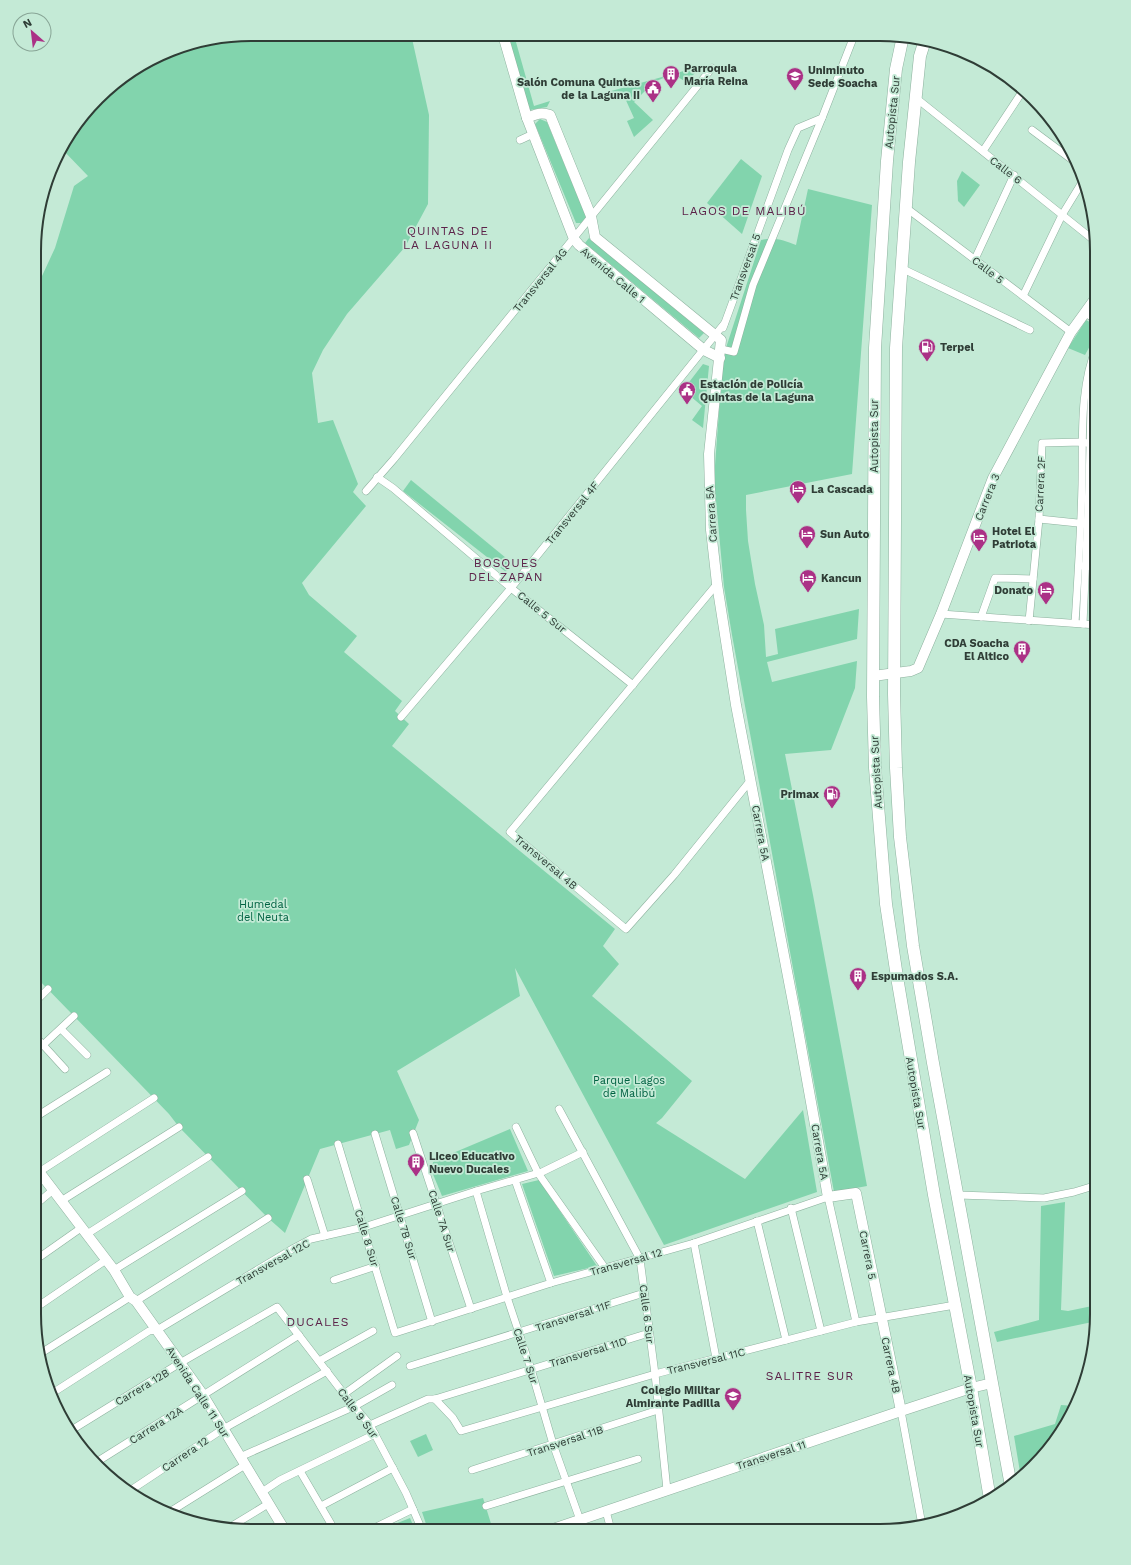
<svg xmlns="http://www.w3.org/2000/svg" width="1131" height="1565" font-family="'Work Sans',sans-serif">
<rect width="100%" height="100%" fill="#c4ead6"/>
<g fill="#82d4ad">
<path d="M 251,34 L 411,34 L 429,115 L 428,204 L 405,247 L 347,314 L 323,350 L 312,373 L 318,423 L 333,420 L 358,484 L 353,492 L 366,506 L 302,583 L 309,595 L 357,636 L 344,652 L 402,701 L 395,711 L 409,724 L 392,746 L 615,929 L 603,946 L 619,964 L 592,996 L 692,1081 L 662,1118 L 656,1123 L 745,1179 L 803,1110 L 817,1192 L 664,1245 L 515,968 L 520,996 L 397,1071 L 419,1120 L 409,1145 L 396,1149 L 390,1130 L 320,1149 L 285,1233 L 268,1218 L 179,1127 L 169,1114 L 141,1085 L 35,976 L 36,289 L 55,248 L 74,186 L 88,176 L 61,148 L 63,143 L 108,88 L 181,46 Z"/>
<path d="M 506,35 L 514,35 L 534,106 L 550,101 L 547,107 L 530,110 Z"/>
<path d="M 702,66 L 686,82 L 673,74 L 654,82 L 634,102 L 653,120 L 634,137 L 627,121 L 634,118 L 624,96 L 607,100 L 604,93 Z"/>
<path d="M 540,119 L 547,122 L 586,217 L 581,223 L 576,223 L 535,124 Z"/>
<path d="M 741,159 L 762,176 L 742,234 L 707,203 Z"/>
<path d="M 962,171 L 980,185 L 964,207 L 958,201 L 957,181 Z"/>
<path d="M 808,189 L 872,205 L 852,474 L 746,495 L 746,510 L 748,541 L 755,584 L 764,625 L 766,657 L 778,654 L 775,629 L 859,609 L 857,639 L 767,662 L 772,682 L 857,661 L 855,688 L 831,750 L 785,754 L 813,895 L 867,1186 L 834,1192 L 732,635 L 724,587 L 714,479 L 723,357 L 761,240 C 775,237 783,240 796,245 Z"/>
<path d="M 589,238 L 704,333 L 699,338 L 585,243 Z"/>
<path d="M 1086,320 L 1097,326 L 1097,333 L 1085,355 L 1068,348 Z"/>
<path d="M 703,364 L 709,366 L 703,428 L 692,420 L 702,406 L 683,390 Z"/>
<path d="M 411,480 L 512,563 L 506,572 L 403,491 Z"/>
<path d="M 510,1129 L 528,1171 L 442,1196 L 430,1167 L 434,1161 Z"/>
<path d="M 539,1180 L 597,1266 L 554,1276 L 522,1184 Z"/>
<path d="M 1065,1202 L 1061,1310 L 1068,1311 L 1097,1305 L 1097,1321 L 997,1342 L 994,1332 L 1039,1320 L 1041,1206 Z"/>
<path d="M 1061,1405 L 1075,1406 L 1060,1435 L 1021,1478 L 1014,1436 L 1055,1424 Z"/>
<path d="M 426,1434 L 433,1450 L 418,1457 L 410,1441 Z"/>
<path d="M 483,1498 L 493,1530 L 428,1530 L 422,1512 Z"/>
<path d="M 410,1518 L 415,1530 L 397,1530 L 395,1524 Z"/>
</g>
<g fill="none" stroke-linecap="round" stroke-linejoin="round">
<g stroke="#8db19e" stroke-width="8">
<g id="street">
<path d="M 916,98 L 1096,242"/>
<path d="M 1032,130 L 1079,165"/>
<path d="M 520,140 L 533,134"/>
<path d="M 983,151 L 1024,89"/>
<path d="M 905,207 L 1071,332"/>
<path d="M 975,259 L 1014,175"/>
<path d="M 901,268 L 1030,330"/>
<path d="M 1023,296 L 1062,215 L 1084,179"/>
<path d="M 1085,313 L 1097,320"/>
<path d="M 723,328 L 788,150 L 798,128 L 822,118 L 854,36"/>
<path d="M 721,349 L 734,352 L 753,285 L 822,118"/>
<path d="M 377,477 L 393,488 L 511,588 L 633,685"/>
<path d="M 366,491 L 394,459 L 712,68"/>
<path d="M 1039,519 L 1097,525"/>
<path d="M 1083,566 L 1097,567"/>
<path d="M 717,584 L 510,832 L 626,929 L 674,875 L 750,781"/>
<path d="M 941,614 L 1097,625"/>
<path d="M 981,617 L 995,578 L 1033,579"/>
<path d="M 1029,621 L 1039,519 L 1042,443 L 1082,442 L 1097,445"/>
<path d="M 1075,623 C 1078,577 1081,530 1082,484 C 1083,440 1079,387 1097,346"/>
<path d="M 1083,624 L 1089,485 L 1092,367"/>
<path d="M 401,717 L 511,588 L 724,324"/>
<path d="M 35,1002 L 48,989"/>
<path d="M 61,1029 L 87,1055"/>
<path d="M 34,1035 L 65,1069"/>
<path d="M 43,1045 L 74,1016"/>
<path d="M 559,1109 L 640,1259 L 655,1374 L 667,1490"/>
<path d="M 34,1118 L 107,1072"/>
<path d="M 516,1127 L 538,1173 L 605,1268"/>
<path d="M 413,1133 L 471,1309"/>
<path d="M 375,1134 L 432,1322"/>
<path d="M 338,1144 L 395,1333 L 551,1283 L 694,1243 L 828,1197 L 856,1322"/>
<path d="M 39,1172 L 154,1098"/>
<path d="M 307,1179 L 325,1236"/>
<path d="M 515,1180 L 551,1283"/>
<path d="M 476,1191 L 507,1297 L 531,1369 L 553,1444 L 580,1520"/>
<path d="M 958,1195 L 1044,1198 L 1074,1192 L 1097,1185"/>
<path d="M 61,1201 L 179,1127"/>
<path d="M 34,1206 L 53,1190"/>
<path d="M 791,1208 L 821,1331"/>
<path d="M 757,1221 L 786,1340"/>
<path d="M 87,1234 L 208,1157"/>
<path d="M 694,1243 L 716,1358"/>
<path d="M 34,1261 L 81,1228"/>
<path d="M 114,1270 L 242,1191"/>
<path d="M 334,1280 L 376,1266"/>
<path d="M 136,1301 L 268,1218"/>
<path d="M 34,1309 L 106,1260"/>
<path d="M 38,1355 L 130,1297"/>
<path d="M 319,1361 L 373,1331"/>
<path d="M 410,1366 L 644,1293"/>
<path d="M 51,1394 L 149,1331 L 157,1330 L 294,1248 L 311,1239 L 364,1227 L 476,1191 L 542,1172 L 583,1152"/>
<path d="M 344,1394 L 397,1356"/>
<path d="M 435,1399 L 453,1418 L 461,1431 L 655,1374 L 856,1322 L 955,1305"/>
<path d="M 901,1411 L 922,1525"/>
<path d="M 370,1425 L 428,1399 L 435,1399 L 649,1333"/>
<path d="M 70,1431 L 180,1363 L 277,1307 L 344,1394 L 370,1425 L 406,1493 L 422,1530"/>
<path d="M 240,1457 L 355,1406 L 392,1385"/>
<path d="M 95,1463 L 299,1335"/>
<path d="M 472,1470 L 658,1410"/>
<path d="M 300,1471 L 334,1529"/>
<path d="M 128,1492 L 223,1429 L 327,1371"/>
<path d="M 262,1492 L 280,1480 L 375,1434"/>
<path d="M 321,1506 L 393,1468"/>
<path d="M 486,1506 L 638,1459"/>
<path d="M 606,1511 L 611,1530"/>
<path d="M 168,1513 L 245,1465"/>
<path d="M 227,1529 L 268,1504"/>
<path d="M 370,1530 L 413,1509"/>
<path d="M 682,1530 L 692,1527"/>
</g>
</g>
<g stroke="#8db19e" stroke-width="11">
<g id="secondary">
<path d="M 503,35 L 527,118 L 574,239 L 579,245 L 704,350 L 720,358"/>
<path d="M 527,118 C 536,114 541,112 550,115 L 591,216 L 595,237 L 721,340 L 709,454 L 711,530 L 717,584 L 736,705 L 795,1013 L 828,1197 L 856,1193 L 901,1411"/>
<path d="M 873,676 L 911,671 L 918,668 L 941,614 L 993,478 L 1071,332 L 1097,296"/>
<path d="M 34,1165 L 114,1270 L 130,1297 L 136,1301 L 203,1395 L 284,1529"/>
<path d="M 550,1530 L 901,1411 L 971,1388 L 992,1383"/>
</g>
</g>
<g stroke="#8db19e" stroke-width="13">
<g id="highway">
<path d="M 903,36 L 896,69 L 887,161 L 875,348 L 873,697 L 875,768 L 886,904 L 897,977 L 934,1195 L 971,1388 L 990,1499"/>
<path d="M 925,40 L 920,56 L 909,162 L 896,348 L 894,694 L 896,768 L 900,837 L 913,946 L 933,1063 L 1011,1486"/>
</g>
</g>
<use href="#street" stroke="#fff" stroke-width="7"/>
<use href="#secondary" stroke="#fff" stroke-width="10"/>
<use href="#highway" stroke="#fff" stroke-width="12"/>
</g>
<defs>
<g id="building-pin" transform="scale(0.9)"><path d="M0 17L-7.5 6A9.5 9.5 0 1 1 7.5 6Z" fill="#ab3186" stroke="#c4ead6"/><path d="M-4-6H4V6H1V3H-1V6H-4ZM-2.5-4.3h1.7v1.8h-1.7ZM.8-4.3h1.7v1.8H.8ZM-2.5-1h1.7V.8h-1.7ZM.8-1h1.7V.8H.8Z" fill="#fff"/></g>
<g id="university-pin" transform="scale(0.9)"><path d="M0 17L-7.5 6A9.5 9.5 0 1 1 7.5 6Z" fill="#ab3186" stroke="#c4ead6"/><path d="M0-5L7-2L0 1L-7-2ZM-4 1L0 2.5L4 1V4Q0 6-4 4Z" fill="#fff"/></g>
<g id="civic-pin" transform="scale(0.9)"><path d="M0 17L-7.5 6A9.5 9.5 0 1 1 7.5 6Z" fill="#ab3186" stroke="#c4ead6"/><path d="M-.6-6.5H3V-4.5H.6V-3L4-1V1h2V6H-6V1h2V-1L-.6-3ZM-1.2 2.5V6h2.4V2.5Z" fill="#fff"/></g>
<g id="fuel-pin" transform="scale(0.9)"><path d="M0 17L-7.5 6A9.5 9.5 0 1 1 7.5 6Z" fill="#ab3186" stroke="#c4ead6"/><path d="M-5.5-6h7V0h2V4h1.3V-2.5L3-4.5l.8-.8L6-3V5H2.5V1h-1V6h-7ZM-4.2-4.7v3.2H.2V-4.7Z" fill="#fff"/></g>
<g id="hotel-pin" transform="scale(0.9)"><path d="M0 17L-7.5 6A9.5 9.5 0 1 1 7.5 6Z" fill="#ab3186" stroke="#c4ead6"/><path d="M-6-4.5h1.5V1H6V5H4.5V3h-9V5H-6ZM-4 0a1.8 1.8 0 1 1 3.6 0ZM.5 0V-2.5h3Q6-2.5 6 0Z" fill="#fff"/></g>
<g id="school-pin" transform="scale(0.9)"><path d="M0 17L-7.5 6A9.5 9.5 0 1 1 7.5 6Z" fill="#ab3186" stroke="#c4ead6"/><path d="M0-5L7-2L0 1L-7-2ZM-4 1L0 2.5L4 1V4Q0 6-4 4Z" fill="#fff"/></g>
</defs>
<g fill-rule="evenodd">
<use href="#building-pin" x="671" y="74"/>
<use href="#university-pin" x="795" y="76"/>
<use href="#civic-pin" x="653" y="88"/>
<use href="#fuel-pin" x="927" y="347"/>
<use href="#civic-pin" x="687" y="390"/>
<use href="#hotel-pin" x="798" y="489"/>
<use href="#hotel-pin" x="807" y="534"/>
<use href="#hotel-pin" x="979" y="537"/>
<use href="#hotel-pin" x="808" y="578"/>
<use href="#hotel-pin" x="1046" y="590"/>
<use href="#building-pin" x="1022" y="649"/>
<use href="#fuel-pin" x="832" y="794"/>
<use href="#building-pin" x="858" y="976"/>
<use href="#building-pin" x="416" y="1162"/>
<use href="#school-pin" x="733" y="1396"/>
</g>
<g text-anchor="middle" stroke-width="3.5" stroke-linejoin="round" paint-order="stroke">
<g font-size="11" font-weight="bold" fill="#2f3d36" stroke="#c4ead6" text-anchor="start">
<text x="684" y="72">Parroquia<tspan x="684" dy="13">María Reina</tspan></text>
<text x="808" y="74">Uniminuto<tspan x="808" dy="13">Sede Soacha</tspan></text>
<text x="640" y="86" text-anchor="end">Salón Comuna Quintas<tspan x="640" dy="13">de la Laguna II</tspan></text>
<text x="940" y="351">Terpel</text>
<text x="700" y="388">Estación de Policía<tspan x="700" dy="13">Quintas de la Laguna</tspan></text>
<text x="811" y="493">La Cascada</text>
<text x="992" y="535">Hotel El<tspan x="992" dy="13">Patriota</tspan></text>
<text x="820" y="538">Sun Auto</text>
<text x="821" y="582">Kancun</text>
<text x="1033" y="594" text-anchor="end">Donato</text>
<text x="1009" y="647" text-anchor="end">CDA Soacha<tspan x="1009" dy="13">El Altico</tspan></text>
<text x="819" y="798" text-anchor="end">Primax</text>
<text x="871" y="980">Espumados S.A.</text>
<text x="429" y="1160">Liceo Educativo<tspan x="429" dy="13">Nuevo Ducales</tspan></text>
<text x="720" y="1394" text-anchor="end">Colegio Militar<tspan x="720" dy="13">Almirante Padilla</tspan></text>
</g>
<g font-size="11" fill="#2f3d36" stroke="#c4ead6">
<text transform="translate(892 112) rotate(-84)" y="4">Autopista Sur</text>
<text transform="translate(1006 170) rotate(38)" y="4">Calle 6</text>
<text transform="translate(745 267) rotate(-70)" y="4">Transversal 5</text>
<text transform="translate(988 270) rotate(38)" y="4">Calle 5</text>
<text transform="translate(613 275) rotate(40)" y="4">Avenida Calle 1</text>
<text transform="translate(540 280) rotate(-51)" y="4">Transversal 4G</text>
<text transform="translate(874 436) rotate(-90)" y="4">Autopista Sur</text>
<text transform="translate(1040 484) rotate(-87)" y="4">Carrera 2F</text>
<text transform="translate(987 497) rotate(-68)" y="4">Carrera 3</text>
<text transform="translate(572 513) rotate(-51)" y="4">Transversal 4F</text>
<text transform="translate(711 514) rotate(-94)" y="4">Carrera 5A</text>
<text transform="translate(542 612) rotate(39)" y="4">Calle 5 Sur</text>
<text transform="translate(876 772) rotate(-93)" y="4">Autopista Sur</text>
<text transform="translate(761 833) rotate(79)" y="4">Carrera 5A</text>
<text transform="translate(546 862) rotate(40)" y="4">Transversal 4B</text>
<text transform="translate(916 1093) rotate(80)" y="4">Autopista Sur</text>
<text transform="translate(820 1152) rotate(80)" y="4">Carrera 5A</text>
<text transform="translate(442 1221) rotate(72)" y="4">Calle 7A Sur</text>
<text transform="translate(404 1228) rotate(73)" y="4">Calle 7B Sur</text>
<text transform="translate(367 1238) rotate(73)" y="4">Calle 8 Sur</text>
<text transform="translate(868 1255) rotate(79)" y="4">Carrera 5</text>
<text transform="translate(273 1262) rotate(-29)" y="4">Transversal 12C</text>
<text transform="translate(626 1262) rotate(-16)" y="4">Transversal 12</text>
<text transform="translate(647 1314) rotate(83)" y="4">Calle 6 Sur</text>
<text transform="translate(573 1316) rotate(-18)" y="4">Transversal 11F</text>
<text transform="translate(588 1352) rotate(-17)" y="4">Transversal 11D</text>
<text transform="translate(526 1356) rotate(72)" y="4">Calle 7 Sur</text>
<text transform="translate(706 1361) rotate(-14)" y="4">Transversal 11C</text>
<text transform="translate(891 1365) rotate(78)" y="4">Carrera 4B</text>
<text transform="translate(142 1387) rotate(-31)" y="4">Carrera 12B</text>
<text transform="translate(198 1392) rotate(57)" y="4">Avenida Calle 11 Sur</text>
<text transform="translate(974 1411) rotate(80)" y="4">Autopista Sur</text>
<text transform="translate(358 1413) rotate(53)" y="4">Calle 9 Sur</text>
<text transform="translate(156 1425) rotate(-32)" y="4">Carrera 12A</text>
<text transform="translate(565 1441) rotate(-18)" y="4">Transversal 11B</text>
<text transform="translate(185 1454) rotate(-34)" y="4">Carrera 12</text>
<text transform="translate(771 1455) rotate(-18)" y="4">Transversal 11</text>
</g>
<g font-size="11" fill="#006242" stroke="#c4ead6">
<text x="263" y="908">Humedal<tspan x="263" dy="13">del Neuta</tspan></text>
<text x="629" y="1084">Parque Lagos<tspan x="629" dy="13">de Malibú</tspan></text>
</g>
<g font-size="12" letter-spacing="1" fill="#5c2249" stroke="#c4ead6">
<text x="744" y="215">LAGOS DE MALIBÚ</text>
<text x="448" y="235">QUINTAS DE<tspan x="448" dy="14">LA LAGUNA II</tspan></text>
<text x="506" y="567">BOSQUES<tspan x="506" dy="14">DEL ZAPAN</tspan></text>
<text x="318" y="1326">DUCALES</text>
<text x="810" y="1380">SALITRE SUR</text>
</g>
</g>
<path d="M0 0H1131V1565H0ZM251 41H880A210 210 0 0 1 1090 251V1314A210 210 0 0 1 880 1524H251A210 210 0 0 1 41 1314V251A210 210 0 0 1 251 41Z" fill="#c4ead6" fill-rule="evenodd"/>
<path fill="none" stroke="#2f3d36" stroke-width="2" d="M251 41H880A210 210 0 0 1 1090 251V1314A210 210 0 0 1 880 1524H251A210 210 0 0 1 41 1314V251A210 210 0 0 1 251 41Z"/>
<g transform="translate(32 32) rotate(332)"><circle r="19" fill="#c4ead6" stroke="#88a596"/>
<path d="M0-3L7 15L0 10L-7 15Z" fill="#ab3186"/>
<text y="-6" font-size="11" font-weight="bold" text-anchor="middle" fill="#2f3d36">N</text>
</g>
</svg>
